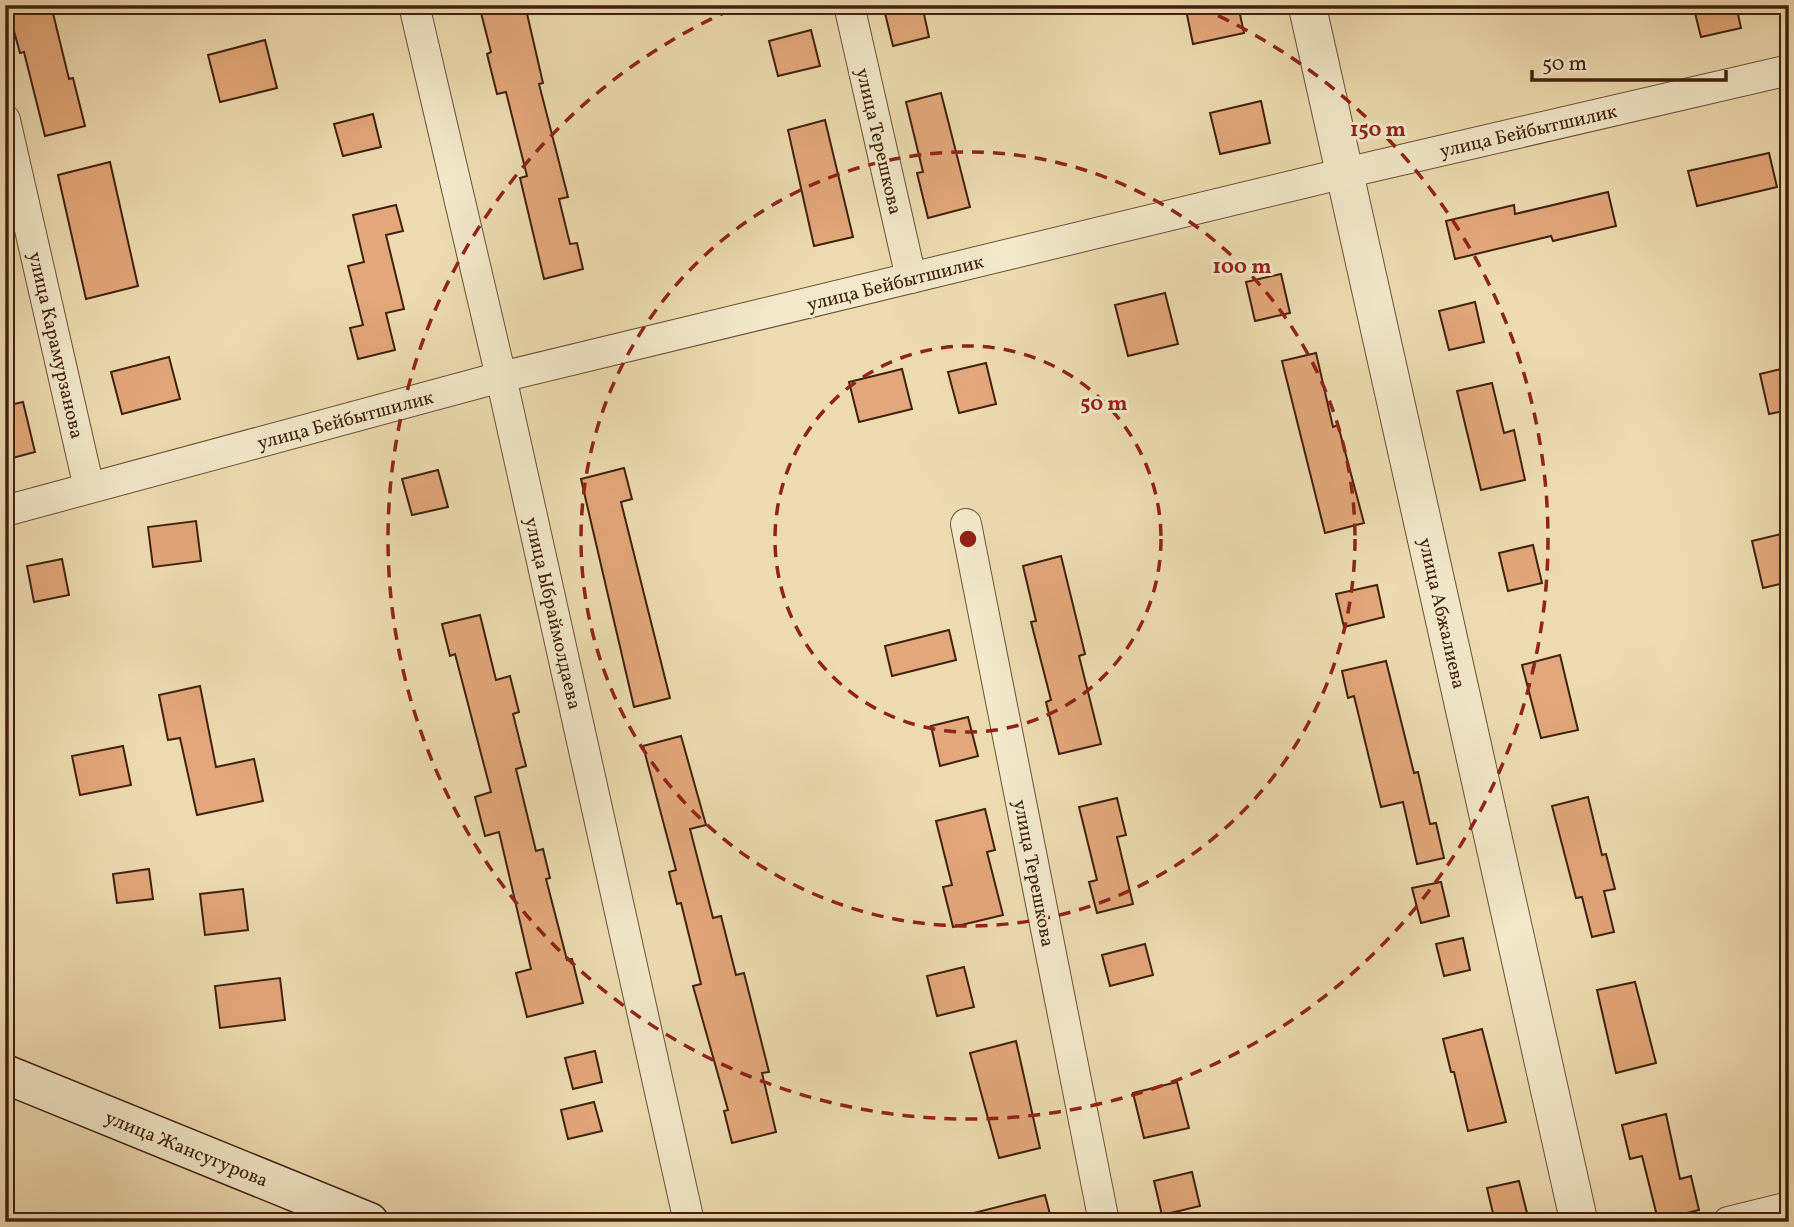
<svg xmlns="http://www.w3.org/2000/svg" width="1794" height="1227" font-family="Vollkorn,serif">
<rect width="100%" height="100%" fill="#eddbaf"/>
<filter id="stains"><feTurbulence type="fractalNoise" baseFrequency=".00286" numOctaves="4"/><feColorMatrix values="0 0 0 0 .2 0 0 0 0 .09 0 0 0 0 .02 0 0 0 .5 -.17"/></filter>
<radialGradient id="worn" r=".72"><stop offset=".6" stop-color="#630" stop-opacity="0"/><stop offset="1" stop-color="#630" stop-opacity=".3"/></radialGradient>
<g fill="#e2a77a" stroke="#41210f" stroke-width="2">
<path d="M 24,5 L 51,5 L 69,79 L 73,78 L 85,126 L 45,136 L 24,52 L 20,53 L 8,9 Z"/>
<path d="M 479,5 L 525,5 L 543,83 L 539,84 L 568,197 L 559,199 L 570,244 L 577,243 L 583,269 L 544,279 L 520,178 L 527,176 L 506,92 L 497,94 L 487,54 L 491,52 Z"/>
<path d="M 883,5 L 922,5 L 929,37 L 893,46 Z"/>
<path d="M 1185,5 L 1238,5 L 1244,33 L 1193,44 Z"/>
<path d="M 1693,5 L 1736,5 L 1741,28 L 1701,37 Z"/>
<path d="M 811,30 L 820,66 L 778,76 L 769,41 Z"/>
<path d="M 265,40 L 277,88 L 220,102 L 208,55 Z"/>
<path d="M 941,93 L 970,207 L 928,218 L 917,173 L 923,172 L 906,102 Z"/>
<path d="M 1261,101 L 1270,143 L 1220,154 L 1210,113 Z"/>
<path d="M 373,114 L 381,147 L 343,156 L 334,124 Z"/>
<path d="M 825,120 L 853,237 L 814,246 L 788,130 Z"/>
<path d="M 1769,153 L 1777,187 L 1697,206 L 1688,171 Z"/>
<path d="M 110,162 L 138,286 L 86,299 L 58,175 Z"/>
<path d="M 1608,192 L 1616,226 L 1553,241 L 1551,236 L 1455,259 L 1446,221 L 1514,205 L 1515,214 Z"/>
<path d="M 396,205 L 403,231 L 386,235 L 404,309 L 386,313 L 395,350 L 358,359 L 350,328 L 363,325 L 348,266 L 364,262 L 353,215 Z"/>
<path d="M 1281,274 L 1290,313 L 1255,321 L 1246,282 Z"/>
<path d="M 1165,293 L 1178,344 L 1128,356 L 1115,305 Z"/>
<path d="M 1475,302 L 1484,342 L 1449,350 L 1439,311 Z"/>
<path d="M 1316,353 L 1333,427 L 1338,425 L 1364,523 L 1325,533 L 1282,361 Z"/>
<path d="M 169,357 L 180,399 L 122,414 L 111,372 Z"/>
<path d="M 986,363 L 996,404 L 959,413 L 948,372 Z"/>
<path d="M 1789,367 L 1789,410 L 1769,414 L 1760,374 Z"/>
<path d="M 902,369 L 912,409 L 859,422 L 849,382 Z"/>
<path d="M 1492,383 L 1504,433 L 1514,430 L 1525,480 L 1481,490 L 1457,391 Z"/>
<path d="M 23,402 L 35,452 L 5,460 L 5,406 Z"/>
<path d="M 624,468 L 632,499 L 621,502 L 670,698 L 634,707 L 581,479 Z"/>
<path d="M 438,470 L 448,507 L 412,515 L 402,479 Z"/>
<path d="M 196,521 L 201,561 L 153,567 L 148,527 Z"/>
<path d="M 1789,532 L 1789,582 L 1763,588 L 1752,541 Z"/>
<path d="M 1533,545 L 1542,583 L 1508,591 L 1499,553 Z"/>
<path d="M 1061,556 L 1085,654 L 1079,656 L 1101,744 L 1059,754 L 1046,702 L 1051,700 L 1031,622 L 1036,621 L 1023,566 Z"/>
<path d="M 62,559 L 69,595 L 34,602 L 27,566 Z"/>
<path d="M 1377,585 L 1384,617 L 1344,627 L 1336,594 Z"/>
<path d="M 480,615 L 496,680 L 510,676 L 519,712 L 513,714 L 526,766 L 516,769 L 536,851 L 543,849 L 550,878 L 546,879 L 567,960 L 572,959 L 583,1003 L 527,1017 L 516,973 L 531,969 L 499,832 L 485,836 L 475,797 L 491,792 L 455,654 L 450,656 L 442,624 Z"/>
<path d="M 949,630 L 956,660 L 892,676 L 885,646 Z"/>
<path d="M 1560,655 L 1578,730 L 1541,738 L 1522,665 Z"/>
<path d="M 1386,661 L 1414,773 L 1418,772 L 1430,824 L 1436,823 L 1444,858 L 1417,864 L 1403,802 L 1381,807 L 1354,696 L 1348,698 L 1342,671 Z"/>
<path d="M 200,686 L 216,767 L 254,759 L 263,801 L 197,815 L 180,738 L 168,740 L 159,695 Z"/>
<path d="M 968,717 L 978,756 L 940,766 L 931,726 Z"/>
<path d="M 681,736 L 706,825 L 690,829 L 713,918 L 721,916 L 736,975 L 744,973 L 769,1072 L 762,1073 L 776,1132 L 732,1143 L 724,1111 L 728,1110 L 693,986 L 701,984 L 681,903 L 677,904 L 669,872 L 676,870 L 643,746 Z"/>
<path d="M 123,746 L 131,785 L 80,795 L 72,756 Z"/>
<path d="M 1588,797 L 1602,855 L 1606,854 L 1615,889 L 1604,891 L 1614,932 L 1592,937 L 1582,897 L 1576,898 L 1552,806 Z"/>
<path d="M 1117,798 L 1126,835 L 1117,837 L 1133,904 L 1097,913 L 1089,882 L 1097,880 L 1079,807 Z"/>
<path d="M 985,809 L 995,850 L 987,852 L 1003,915 L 953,927 L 943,887 L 952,885 L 936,821 Z"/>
<path d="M 149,869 L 153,899 L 117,903 L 113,874 Z"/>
<path d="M 1441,882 L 1449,916 L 1421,923 L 1412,888 Z"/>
<path d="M 243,889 L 248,930 L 205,935 L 200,894 Z"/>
<path d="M 1463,938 L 1470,970 L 1444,976 L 1436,944 Z"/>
<path d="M 1145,944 L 1153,975 L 1110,986 L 1102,955 Z"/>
<path d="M 964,967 L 974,1007 L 937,1016 L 927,976 Z"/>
<path d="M 280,978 L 285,1020 L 220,1028 L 215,986 Z"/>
<path d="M 1635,982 L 1656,1063 L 1616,1073 L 1597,990 Z"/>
<path d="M 1482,1029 L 1506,1122 L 1468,1131 L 1454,1072 L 1451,1072 L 1443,1039 Z"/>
<path d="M 1016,1041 L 1040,1148 L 999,1158 L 970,1053 Z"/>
<path d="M 595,1051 L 602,1082 L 573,1089 L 565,1058 Z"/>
<path d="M 1177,1082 L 1189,1128 L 1144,1138 L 1133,1093 Z"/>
<path d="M 594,1102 L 602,1131 L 568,1139 L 561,1110 Z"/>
<path d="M 1666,1114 L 1680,1179 L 1691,1176 L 1699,1210 L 1658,1220 L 1642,1156 L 1630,1159 L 1622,1125 Z"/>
<path d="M 1192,1172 L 1200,1206 L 1162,1215 L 1154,1181 Z"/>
<path d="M 1519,1181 L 1528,1217 L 1495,1222 L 1487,1188 Z"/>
<path d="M 1045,1195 L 1052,1222 L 971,1222 L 970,1214 Z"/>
</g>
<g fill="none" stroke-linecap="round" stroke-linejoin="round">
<g stroke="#6c5037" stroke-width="32">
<g id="minor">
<path d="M 414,5 L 501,377 L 689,1222"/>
<path d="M 849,5 L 911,278"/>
<path d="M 5,120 L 89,488"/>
<path d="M 5,511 L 501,377 L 1345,173 L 1789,70"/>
<path d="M 966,524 L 1104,1222"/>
<path d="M 1728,1222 L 1789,1207"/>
</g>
</g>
<g stroke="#6c5037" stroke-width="39">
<path id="tertiary" d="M 1307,5 L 1579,1222"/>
</g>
<g stroke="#41210f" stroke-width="41">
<path id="secondary" d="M 5,1074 L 369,1222"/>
</g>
<use href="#minor" stroke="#f3e8cb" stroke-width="30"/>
<use href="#tertiary" stroke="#f3e8cb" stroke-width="37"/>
<use href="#secondary" stroke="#f3e8cb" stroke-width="38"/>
</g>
<g fill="none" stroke="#8f2418" stroke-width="3.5" stroke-dasharray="12 9">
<circle cx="968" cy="539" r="193"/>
<circle cx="968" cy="539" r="387"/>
<path d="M1199 7A580 580 0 1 1 737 7"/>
</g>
<g text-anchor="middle" stroke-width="6" stroke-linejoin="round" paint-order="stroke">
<g font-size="19" fill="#41210f" stroke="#f3e8cb">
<text transform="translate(1528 130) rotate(-13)" y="7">улица Бейбытшилик</text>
<text transform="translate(880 141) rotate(77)" y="7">улица Терешкова</text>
<text transform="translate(895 282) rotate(-14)" y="7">улица Бейбытшилик</text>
<text transform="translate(57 345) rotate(77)" y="7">улица Карамурзанова</text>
<text transform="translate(345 419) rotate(-15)" y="7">улица Бейбытшилик</text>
<text transform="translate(554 613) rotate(77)" y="7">улица Ыбраймолдаева</text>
<text transform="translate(1443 613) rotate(77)" y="7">улица Абжалиева</text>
<text transform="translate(1035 873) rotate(79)" y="7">улица Терешкова</text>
<text transform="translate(187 1148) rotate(22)" y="7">улица Жансугурова</text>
</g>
</g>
<circle cx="968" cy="539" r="10" fill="#8f2418" stroke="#f3e8cb" stroke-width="3.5"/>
<g font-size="21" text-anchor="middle" font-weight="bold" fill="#8f2418" stroke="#f3e8cb" stroke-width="6" stroke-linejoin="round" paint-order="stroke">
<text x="1378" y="136">150 m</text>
<text x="1242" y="273">100 m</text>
<text x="1104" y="410">50 m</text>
</g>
<rect width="1794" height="1227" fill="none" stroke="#eddbaf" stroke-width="28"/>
<rect x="7" y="7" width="1780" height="1213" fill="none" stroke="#41210f" stroke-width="3.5"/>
<rect x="14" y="14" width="1766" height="1199" fill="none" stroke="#41210f" stroke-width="2"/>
<path d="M1532 70v10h194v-10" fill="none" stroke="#41210f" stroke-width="3.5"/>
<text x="1542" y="70" font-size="21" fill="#41210f" stroke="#f3e8cb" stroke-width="5" paint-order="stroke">50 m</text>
<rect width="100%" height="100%" filter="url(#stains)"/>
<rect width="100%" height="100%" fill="url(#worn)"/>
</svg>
